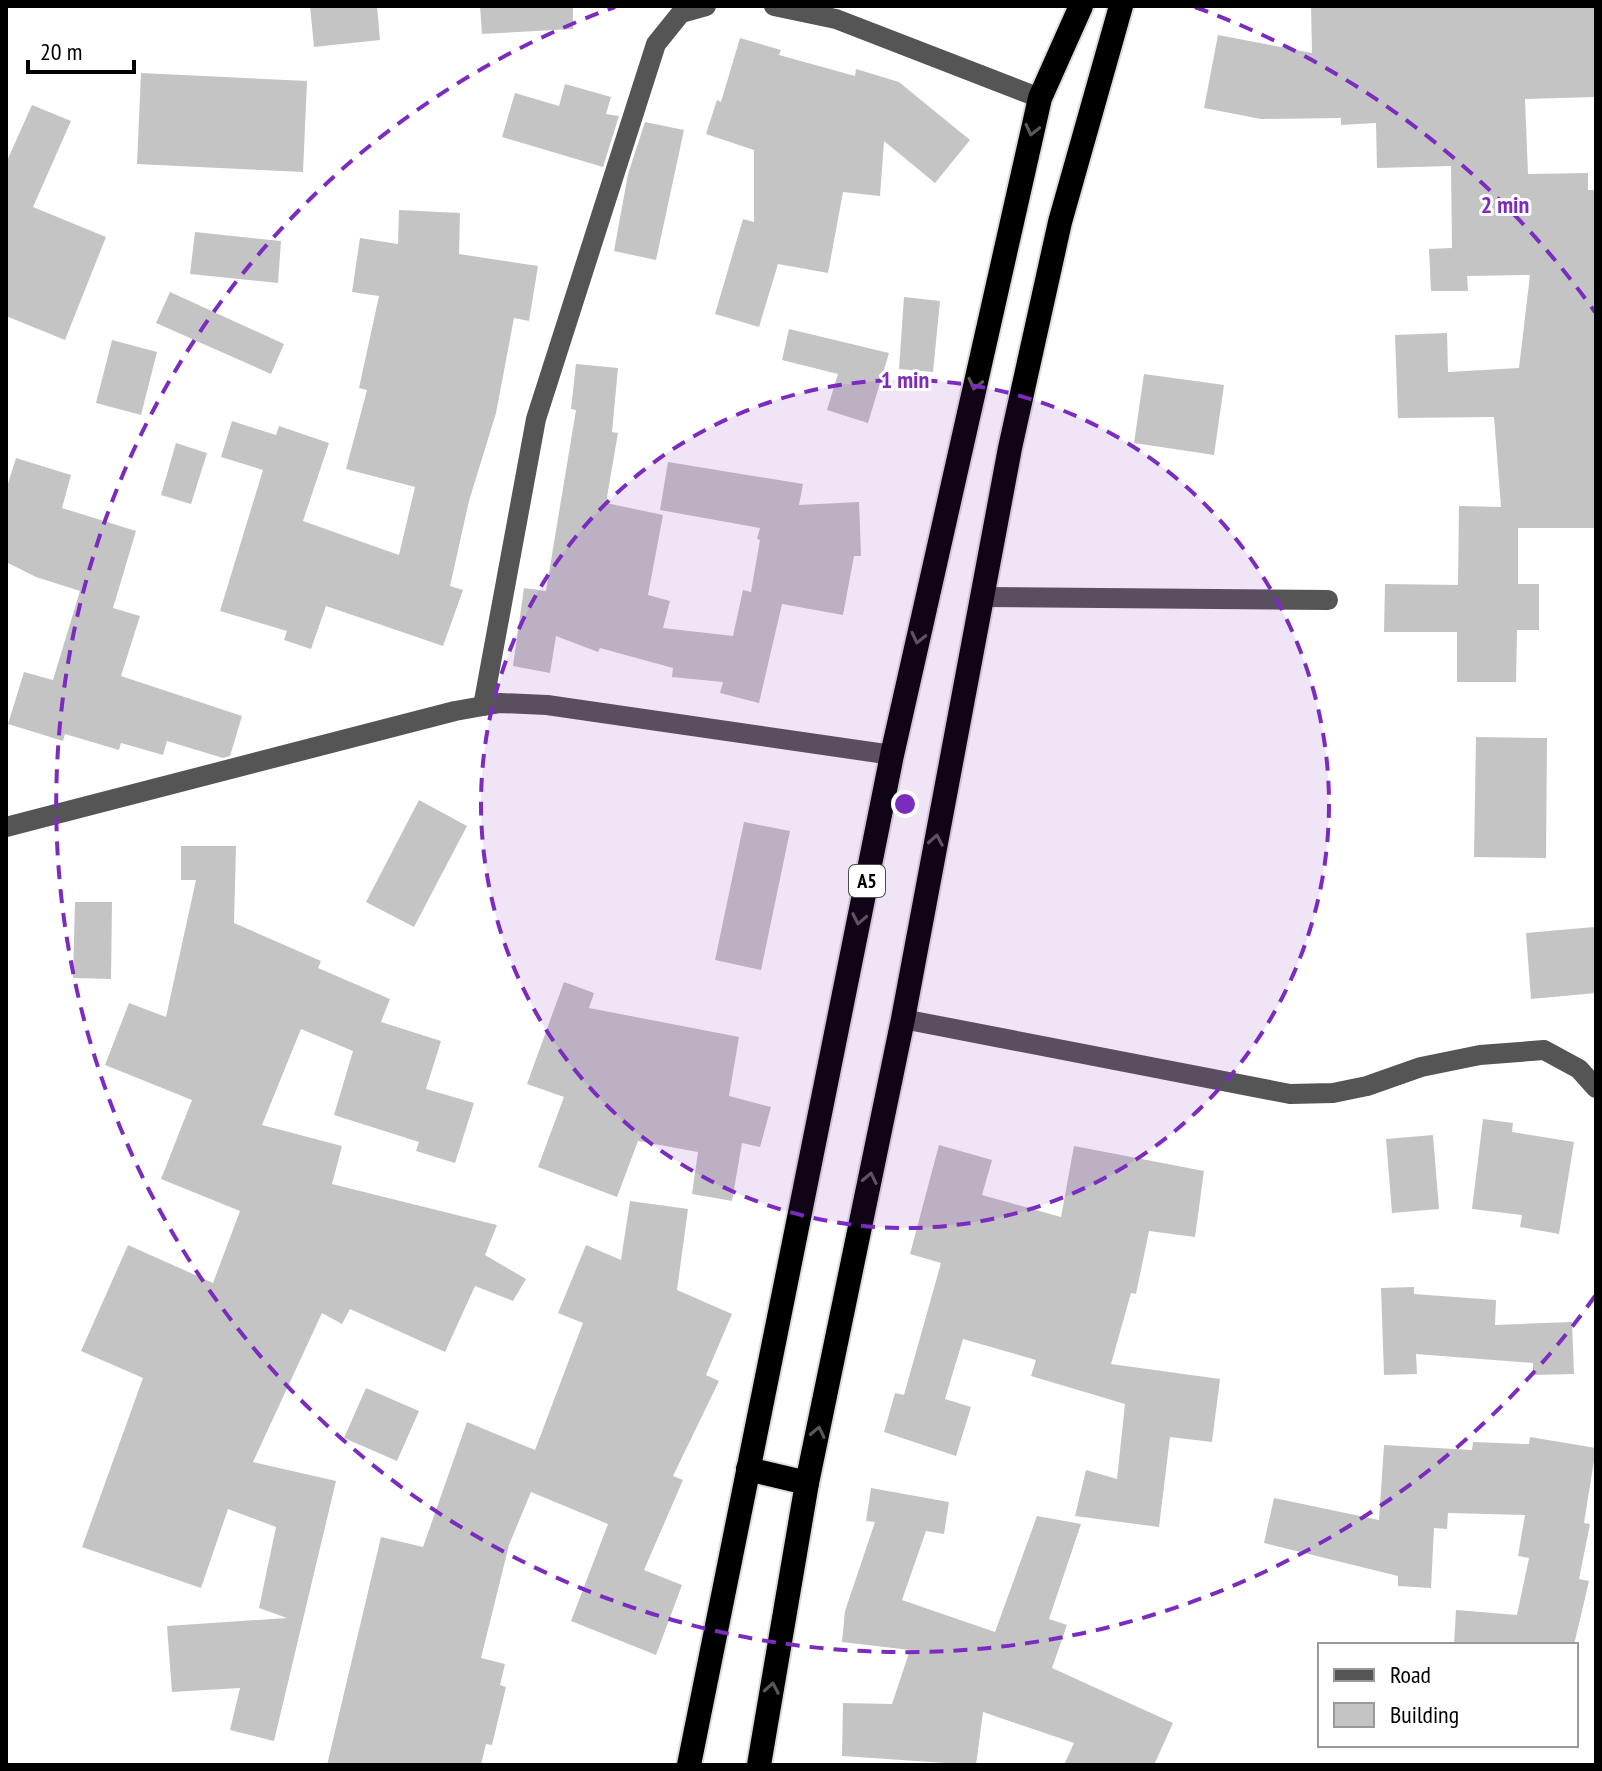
<svg xmlns="http://www.w3.org/2000/svg" width="1602" height="1771" font-family="'PT Sans Narrow',sans-serif">
<rect width="100%" height="100%" fill="#fff"/>
<g fill="#c4c4c4">
<path d="M 310,6 L 377,6 L 380,40 L 314,47 Z"/>
<path d="M 480,6 L 573,6 L 573,29 L 482,34 Z"/>
<path d="M 1311,6 L 1596,6 L 1596,97 L 1525,99 L 1528,174 L 1588,173 L 1588,190 L 1596,190 L 1596,528 L 1518,528 L 1518,584 L 1539,584 L 1539,630 L 1517,630 L 1516,682 L 1457,682 L 1457,632 L 1384,632 L 1385,584 L 1458,585 L 1459,506 L 1501,507 L 1494,417 L 1398,418 L 1395,335 L 1447,333 L 1448,372 L 1519,368 L 1530,275 L 1467,276 L 1468,291 L 1431,291 L 1429,249 L 1452,248 L 1451,166 L 1377,168 L 1376,123 L 1341,125 L 1341,118 L 1261,119 L 1204,108 L 1218,35 L 1312,53 Z"/>
<path d="M 740,38 L 781,50 L 779,55 L 855,76 L 856,69 L 899,82 L 970,140 L 935,183 L 884,141 L 880,196 L 843,192 L 828,273 L 778,264 L 759,327 L 715,314 L 743,219 L 754,222 L 754,150 L 706,134 L 717,100 L 721,102 Z"/>
<path d="M 141,73 L 307,81 L 303,172 L 137,164 Z"/>
<path d="M 565,84 L 611,97 L 606,114 L 619,116 L 603,167 L 502,137 L 515,93 L 559,106 Z"/>
<path d="M 32,105 L 71,121 L 33,207 L 106,237 L 65,340 L 6,316 L 6,163 Z"/>
<path d="M 645,122 L 684,130 L 656,260 L 614,251 L 628,174 Z"/>
<path d="M 399,210 L 460,213 L 459,254 L 538,266 L 529,321 L 514,318 L 496,413 L 469,501 L 450,586 L 463,590 L 443,646 L 326,606 L 311,649 L 284,640 L 287,631 L 220,611 L 263,470 L 221,457 L 232,421 L 276,435 L 279,426 L 329,443 L 303,521 L 399,555 L 415,487 L 346,469 L 367,390 L 359,388 L 379,296 L 352,292 L 360,238 L 398,244 Z"/>
<path d="M 195,232 L 281,241 L 278,283 L 190,274 Z"/>
<path d="M 170,292 L 284,344 L 271,374 L 156,323 Z"/>
<path d="M 904,297 L 940,301 L 933,372 L 899,369 Z"/>
<path d="M 789,329 L 889,353 L 868,423 L 827,410 L 838,374 L 782,360 Z"/>
<path d="M 112,340 L 157,352 L 141,415 L 96,403 Z"/>
<path d="M 576,364 L 618,368 L 612,432 L 618,433 L 606,503 L 663,515 L 648,595 L 670,601 L 663,628 L 733,636 L 743,590 L 751,592 L 760,540 L 757,539 L 760,528 L 660,510 L 668,462 L 803,484 L 799,505 L 859,502 L 861,556 L 854,556 L 843,615 L 782,604 L 759,703 L 720,693 L 723,682 L 672,677 L 673,668 L 600,648 L 598,652 L 556,636 L 550,673 L 513,666 L 524,588 L 546,591 L 576,410 L 571,409 Z"/>
<path d="M 1144,374 L 1224,385 L 1214,455 L 1134,443 Z"/>
<path d="M 176,443 L 207,453 L 191,504 L 161,495 Z"/>
<path d="M 16,458 L 71,475 L 62,508 L 136,531 L 113,608 L 140,616 L 121,676 L 242,716 L 230,756 L 223,758 L 167,741 L 163,755 L 121,743 L 119,750 L 65,734 L 63,741 L 8,724 L 24,672 L 53,680 L 80,591 L 36,577 L 6,562 L 6,490 Z"/>
<path d="M 1476,737 L 1547,738 L 1546,858 L 1474,857 Z"/>
<path d="M 419,800 L 467,826 L 414,927 L 366,902 Z"/>
<path d="M 744,822 L 790,831 L 761,970 L 715,960 Z"/>
<path d="M 181,846 L 236,846 L 234,923 L 321,961 L 318,968 L 390,999 L 381,1022 L 441,1041 L 426,1089 L 474,1103 L 455,1163 L 416,1151 L 419,1142 L 334,1115 L 353,1051 L 301,1029 L 262,1125 L 342,1146 L 332,1184 L 497,1225 L 485,1255 L 526,1279 L 513,1301 L 475,1286 L 445,1352 L 350,1309 L 342,1324 L 322,1313 L 253,1462 L 336,1481 L 274,1741 L 230,1730 L 240,1688 L 172,1692 L 167,1626 L 287,1618 L 259,1608 L 276,1527 L 228,1509 L 201,1588 L 82,1547 L 143,1378 L 81,1351 L 128,1245 L 213,1283 L 240,1211 L 161,1179 L 192,1100 L 105,1065 L 129,1003 L 166,1017 L 196,880 L 181,880 Z"/>
<path d="M 75,902 L 112,902 L 111,979 L 73,978 Z"/>
<path d="M 1594,927 L 1596,993 L 1531,999 L 1526,933 Z"/>
<path d="M 564,982 L 594,993 L 589,1008 L 739,1037 L 729,1096 L 771,1107 L 760,1147 L 742,1143 L 732,1201 L 692,1194 L 698,1152 L 638,1141 L 617,1197 L 538,1167 L 564,1097 L 527,1084 Z"/>
<path d="M 1483,1119 L 1513,1123 L 1512,1132 L 1574,1142 L 1559,1234 L 1520,1227 L 1522,1215 L 1472,1209 Z"/>
<path d="M 1433,1135 L 1439,1209 L 1392,1213 L 1386,1139 Z"/>
<path d="M 939,1145 L 992,1160 L 982,1195 L 1061,1217 L 1074,1146 L 1204,1171 L 1195,1237 L 1149,1231 L 1136,1294 L 1131,1293 L 1111,1364 L 1220,1379 L 1212,1442 L 1170,1437 L 1159,1527 L 1075,1516 L 1086,1470 L 1117,1479 L 1125,1404 L 1031,1376 L 1036,1360 L 963,1339 L 945,1399 L 971,1407 L 956,1456 L 884,1432 L 895,1393 L 904,1395 L 941,1263 L 910,1254 Z"/>
<path d="M 630,1201 L 688,1209 L 677,1290 L 732,1314 L 706,1375 L 719,1381 L 673,1476 L 683,1480 L 644,1570 L 682,1585 L 656,1655 L 571,1621 L 608,1524 L 531,1492 L 509,1545 L 481,1658 L 505,1664 L 500,1685 L 506,1687 L 492,1745 L 486,1744 L 481,1765 L 327,1765 L 381,1537 L 423,1547 L 467,1422 L 535,1450 L 583,1323 L 558,1313 L 586,1245 L 621,1260 Z"/>
<path d="M 1414,1287 L 1414,1294 L 1496,1300 L 1495,1325 L 1572,1322 L 1574,1374 L 1533,1375 L 1533,1363 L 1416,1354 L 1417,1374 L 1384,1375 L 1381,1288 Z"/>
<path d="M 366,1388 L 419,1411 L 397,1461 L 344,1438 Z"/>
<path d="M 1530,1437 L 1596,1448 L 1584,1523 L 1590,1524 L 1579,1579 L 1589,1581 L 1574,1645 L 1454,1645 L 1456,1610 L 1517,1615 L 1529,1558 L 1518,1556 L 1525,1515 L 1448,1513 L 1447,1529 L 1434,1528 L 1431,1588 L 1398,1586 L 1398,1576 L 1264,1543 L 1274,1498 L 1379,1520 L 1384,1445 L 1472,1450 L 1473,1442 L 1529,1444 Z"/>
<path d="M 871,1488 L 949,1502 L 944,1534 L 926,1531 L 902,1600 L 995,1632 L 1037,1516 L 1081,1524 L 1049,1619 L 1067,1625 L 1052,1668 L 1173,1723 L 1154,1765 L 1064,1765 L 1074,1743 L 983,1712 L 976,1765 L 842,1756 L 843,1703 L 892,1704 L 910,1650 L 842,1642 L 845,1611 L 875,1522 L 866,1521 Z"/>
</g>
<g fill="none" stroke-linecap="round" stroke-linejoin="round">
<g stroke="#dbdbdb" stroke-width="28">
<g id="highway">
<path d="M 748,1469 L 807,1483"/>
<path d="M 689,1765 L 892,755 L 1040,98 L 1081,6"/>
<path d="M 759,1765 L 807,1483 L 903,1019 L 1010,448 L 1060,222 L 1121,6"/>
</g>
</g>
<g stroke="#555" stroke-width="20">
<path d="M 774,6 L 836,19 L 1040,98"/>
<path d="M 982,597 L 1328,600"/>
<path d="M 483,706 L 536,419 L 656,44 L 681,13 L 706,6"/>
<path d="M 6,827 L 455,711 L 500,703 L 547,705 L 892,755"/>
<path d="M 903,1019 L 1290,1094 L 1333,1093 L 1367,1086 L 1421,1067 L 1480,1055 L 1544,1050 L 1579,1069 L 1596,1088"/>
</g>
<use href="#highway" stroke="#000" stroke-width="24"/>
</g>
<defs><path id="oneway-chevron" d="M-2-3.5L2.5 0L-2 3.5" fill="none" stroke-width="1.6" stroke-linecap="round" stroke-linejoin="round" transform="scale(2)"/></defs>
<g stroke="#595959">
<use href="#oneway-chevron" transform="translate(1032 130) rotate(103)"/>
<use href="#oneway-chevron" transform="translate(975 384) rotate(103)"/>
<use href="#oneway-chevron" transform="translate(918 638) rotate(103)"/>
<use href="#oneway-chevron" transform="translate(936 840) rotate(-80)"/>
<use href="#oneway-chevron" transform="translate(859 919) rotate(101)"/>
<use href="#oneway-chevron" transform="translate(870 1178) rotate(-78)"/>
<use href="#oneway-chevron" transform="translate(818 1432) rotate(-78)"/>
<use href="#oneway-chevron" transform="translate(772 1688) rotate(-80)"/>
</g>
<circle cx="905" cy="804" r="424" fill="#7b2cbf" fill-opacity=".12"/>
<g fill="none" stroke="#7b2cbf" stroke-width="4" stroke-dasharray="14 10">
<circle cx="905" cy="804" r="424"/>
<path d="M1595 1296A848 848 0 1 1 615 7M1195 7A848 848 0 0 1 1595 312"/>
</g>
<g text-anchor="middle" stroke-width="6" stroke-linejoin="round" paint-order="stroke">
<rect fill="#fff" stroke="#4c4c4c" stroke-width="2" x="849" y="865" width="36" height="32" rx="6"/>
<g font-size="20" font-weight="bold" fill="#000">
<text x="867" y="888">A5</text>
</g>
</g>
<circle cx="905" cy="804" r="12" fill="#7b2cbf" stroke="#fff" stroke-width="4"/>
<g font-size="24" text-anchor="middle" font-weight="bold" fill="#7b2cbf" stroke="#fff" stroke-width="6" stroke-linejoin="round" paint-order="stroke">
<text x="1505" y="213">2 min</text>
<text x="905" y="388">1 min</text>
</g>
<rect width="1602" height="1771" fill="none" stroke="#000000" stroke-width="16"/>
<rect x="1318" y="1643" width="260" height="104" fill="#ffffff" stroke="#999999" stroke-width="2"/>
<rect x="1334" y="1669" width="40" height="12" fill="#555555" stroke="#999999" stroke-width="2"/>
<text x="1390" y="1683" font-size="24" fill="#000000">Road</text>
<rect x="1334" y="1703" width="40" height="24" fill="#c4c4c4" stroke="#999999" stroke-width="2"/>
<text x="1390" y="1723" font-size="24" fill="#000000">Building</text>
<path d="M28 60v12h106v-12" fill="none" stroke="#000000" stroke-width="4"/>
<text x="40" y="60" font-size="24" fill="#000000" stroke="#ffffff" stroke-width="6" paint-order="stroke">20 m</text>
</svg>
